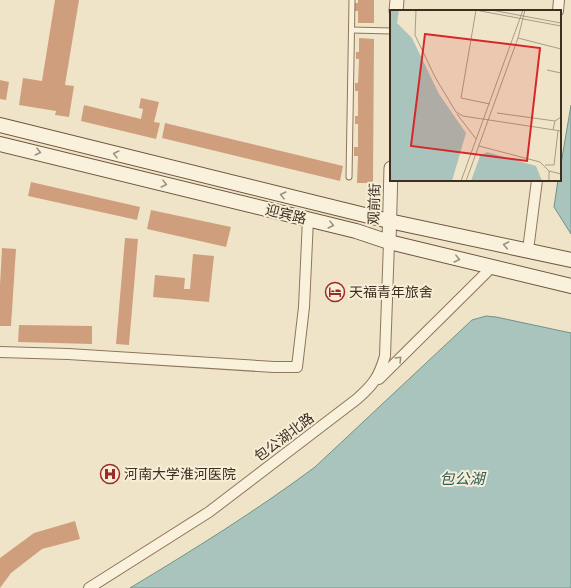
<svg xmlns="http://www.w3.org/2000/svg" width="571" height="588" font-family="'Source Serif 4','Noto Sans SC',serif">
<rect width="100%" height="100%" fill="#f0e4c8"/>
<g fill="#a9c4bc" stroke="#6f938a">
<path d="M 571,105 L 571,234 L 554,207 L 558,180 L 560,180 L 560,170 Z"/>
<path d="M 486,316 L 496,317 L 571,333 L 571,588 L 130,588 C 193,550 256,511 315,467 L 472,320 Z"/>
</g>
<g fill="#cf9f7d">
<path d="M 55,0 L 79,0 L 65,85 L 74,86 L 69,117 L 55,115 L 56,111 L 19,105 L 23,78 L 42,81 Z"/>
<path d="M 358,0 L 374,0 L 374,23 L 358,23 L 358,11 L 355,11 L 355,3 L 358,3 Z"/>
<path d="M 359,38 L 374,39 L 373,183 L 357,183 L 358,156 L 354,156 L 354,147 L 358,147 L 358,124 L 355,124 L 355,116 L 358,116 L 358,91 L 355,91 L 355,83 L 358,83 L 359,59 L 356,59 L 356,52 L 359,52 Z"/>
<path d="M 0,80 L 9,82 L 6,100 L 0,99 Z"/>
<path d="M 141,98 L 159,102 L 154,122 L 160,123 L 156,139 L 81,121 L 84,105 L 141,119 L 143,109 L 139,108 Z"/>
<path d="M 165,123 L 343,166 L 340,181 L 162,138 Z"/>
<path d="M 31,182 L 140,207 L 137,220 L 28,196 Z"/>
<path d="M 151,210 L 231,227 L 226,247 L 147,229 Z"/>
<path d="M 125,238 L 138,239 L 129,345 L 116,344 Z"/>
<path d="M 2,248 L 16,249 L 11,326 L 0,326 L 0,285 Z"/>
<path d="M 193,254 L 214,256 L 209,302 L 153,297 L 155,275 L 185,278 L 184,289 L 190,289 Z"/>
<path d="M 19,325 L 92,326 L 92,344 L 18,342 Z"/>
<path d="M 75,521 L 80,539 L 42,549 L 11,573 L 0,588 L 0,558 L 34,533 Z"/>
</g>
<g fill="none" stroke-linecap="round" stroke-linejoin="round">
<g stroke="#8d765c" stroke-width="7">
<g id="service">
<path d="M 352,30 L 391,31"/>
<path d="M 349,177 L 352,0"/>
</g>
</g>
<g stroke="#8d765c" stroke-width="12">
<g id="minor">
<path d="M 558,11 L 559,0"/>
<path d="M 528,250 L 537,180"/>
<path d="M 0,352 L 68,354 L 274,367 L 297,367 L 304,307 L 308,219"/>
<path d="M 379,379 L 492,267"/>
<path d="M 89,588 L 209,512 L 357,399 C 373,385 379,377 385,356 L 389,242"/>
</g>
</g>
<g stroke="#8d765c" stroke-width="15">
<g id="tertiary">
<path d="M 396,11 L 397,0"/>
<path d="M 389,242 L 391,168"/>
</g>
</g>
<g stroke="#6f573f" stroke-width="16">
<g id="secondary">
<path d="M 0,125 L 389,221 L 571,260"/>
<path d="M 0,144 L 356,231 L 389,242 L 571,286"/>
</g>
</g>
<use href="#service" stroke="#faf1dc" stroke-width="5"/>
<use href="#minor" stroke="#faf1dc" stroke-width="10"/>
<use href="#tertiary" stroke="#faf1dc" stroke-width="13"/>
<use href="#secondary" stroke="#faf1dc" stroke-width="14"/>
</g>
<defs><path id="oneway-chevron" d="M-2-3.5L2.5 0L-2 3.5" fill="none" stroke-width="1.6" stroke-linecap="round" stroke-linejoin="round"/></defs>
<g stroke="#9c907e">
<use href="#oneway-chevron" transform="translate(38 152) rotate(14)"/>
<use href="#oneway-chevron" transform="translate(116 154) rotate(-166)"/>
<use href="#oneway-chevron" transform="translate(164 184) rotate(14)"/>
<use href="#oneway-chevron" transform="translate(283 195) rotate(-166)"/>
<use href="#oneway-chevron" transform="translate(331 225) rotate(14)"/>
<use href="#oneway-chevron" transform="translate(506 245) rotate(-168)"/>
<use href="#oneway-chevron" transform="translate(457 259) rotate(14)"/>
<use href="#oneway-chevron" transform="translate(399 359) rotate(-45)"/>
</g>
<defs>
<g id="hotel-ring" transform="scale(1)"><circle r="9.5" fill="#f7eed8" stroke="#9e2a2b" stroke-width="1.5"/><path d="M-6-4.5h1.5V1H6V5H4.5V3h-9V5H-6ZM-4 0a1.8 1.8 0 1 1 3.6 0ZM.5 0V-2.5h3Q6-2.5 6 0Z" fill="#9e2a2b"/></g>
<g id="hospital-ring" transform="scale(1)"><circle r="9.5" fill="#f7eed8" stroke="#9e2a2b" stroke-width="1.5"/><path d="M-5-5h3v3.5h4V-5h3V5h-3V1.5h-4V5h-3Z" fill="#9e2a2b"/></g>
</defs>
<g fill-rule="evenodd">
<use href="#hotel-ring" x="335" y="292"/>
<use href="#hospital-ring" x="110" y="474"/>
</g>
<g text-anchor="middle" stroke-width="4" stroke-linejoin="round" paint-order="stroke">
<g font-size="14" fill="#3d2e20" stroke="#f7eed8">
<text transform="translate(374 204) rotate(-88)" y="5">观前街</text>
<text transform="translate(286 214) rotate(14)" y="5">迎宾路</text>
<text transform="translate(284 437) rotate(-37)" y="5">包公湖北路</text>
</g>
<g font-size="14" fill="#3d2e20" stroke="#f7eed8" text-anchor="start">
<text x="349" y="297">天福青年旅舍</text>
<text x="124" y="479">河南大学淮河医院</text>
</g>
<g font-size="15" font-style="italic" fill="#2f5d5a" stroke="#f7eed8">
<text x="462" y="484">包公湖</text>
</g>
</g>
<g transform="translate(390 10)">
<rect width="171" height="171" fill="#f0e4c8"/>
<path d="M 0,0 L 9,0 L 7,13 L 22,28 L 49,84 L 76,123 L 62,171 L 0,171 ZM 97,142 L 146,156 L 152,171 L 81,171 L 90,146 Z" fill="#a9c4bc"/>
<path fill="none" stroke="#a89b85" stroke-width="1" d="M 26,0 L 25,25 L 45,67 L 66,102 L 73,106 L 171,121M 85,0 L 171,16M 86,0 L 71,88 L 100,94M 101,0 L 171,13M 128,28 L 171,39M 157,60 L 171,63M 107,103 L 165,111M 67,104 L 86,129M 163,120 L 165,111 L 171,107M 89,136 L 150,152 L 159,161 L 159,171M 155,155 L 164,155 L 168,121M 159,161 L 171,164M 71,171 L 133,0M 76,171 L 128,28 L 135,0"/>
<path fill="#d62828" fill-opacity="0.15" stroke="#d62828" stroke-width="2" d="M 35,24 L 150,38 L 137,151 L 21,136 Z"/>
<rect width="171" height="171" fill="none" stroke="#3d2e20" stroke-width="2"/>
</g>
</svg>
